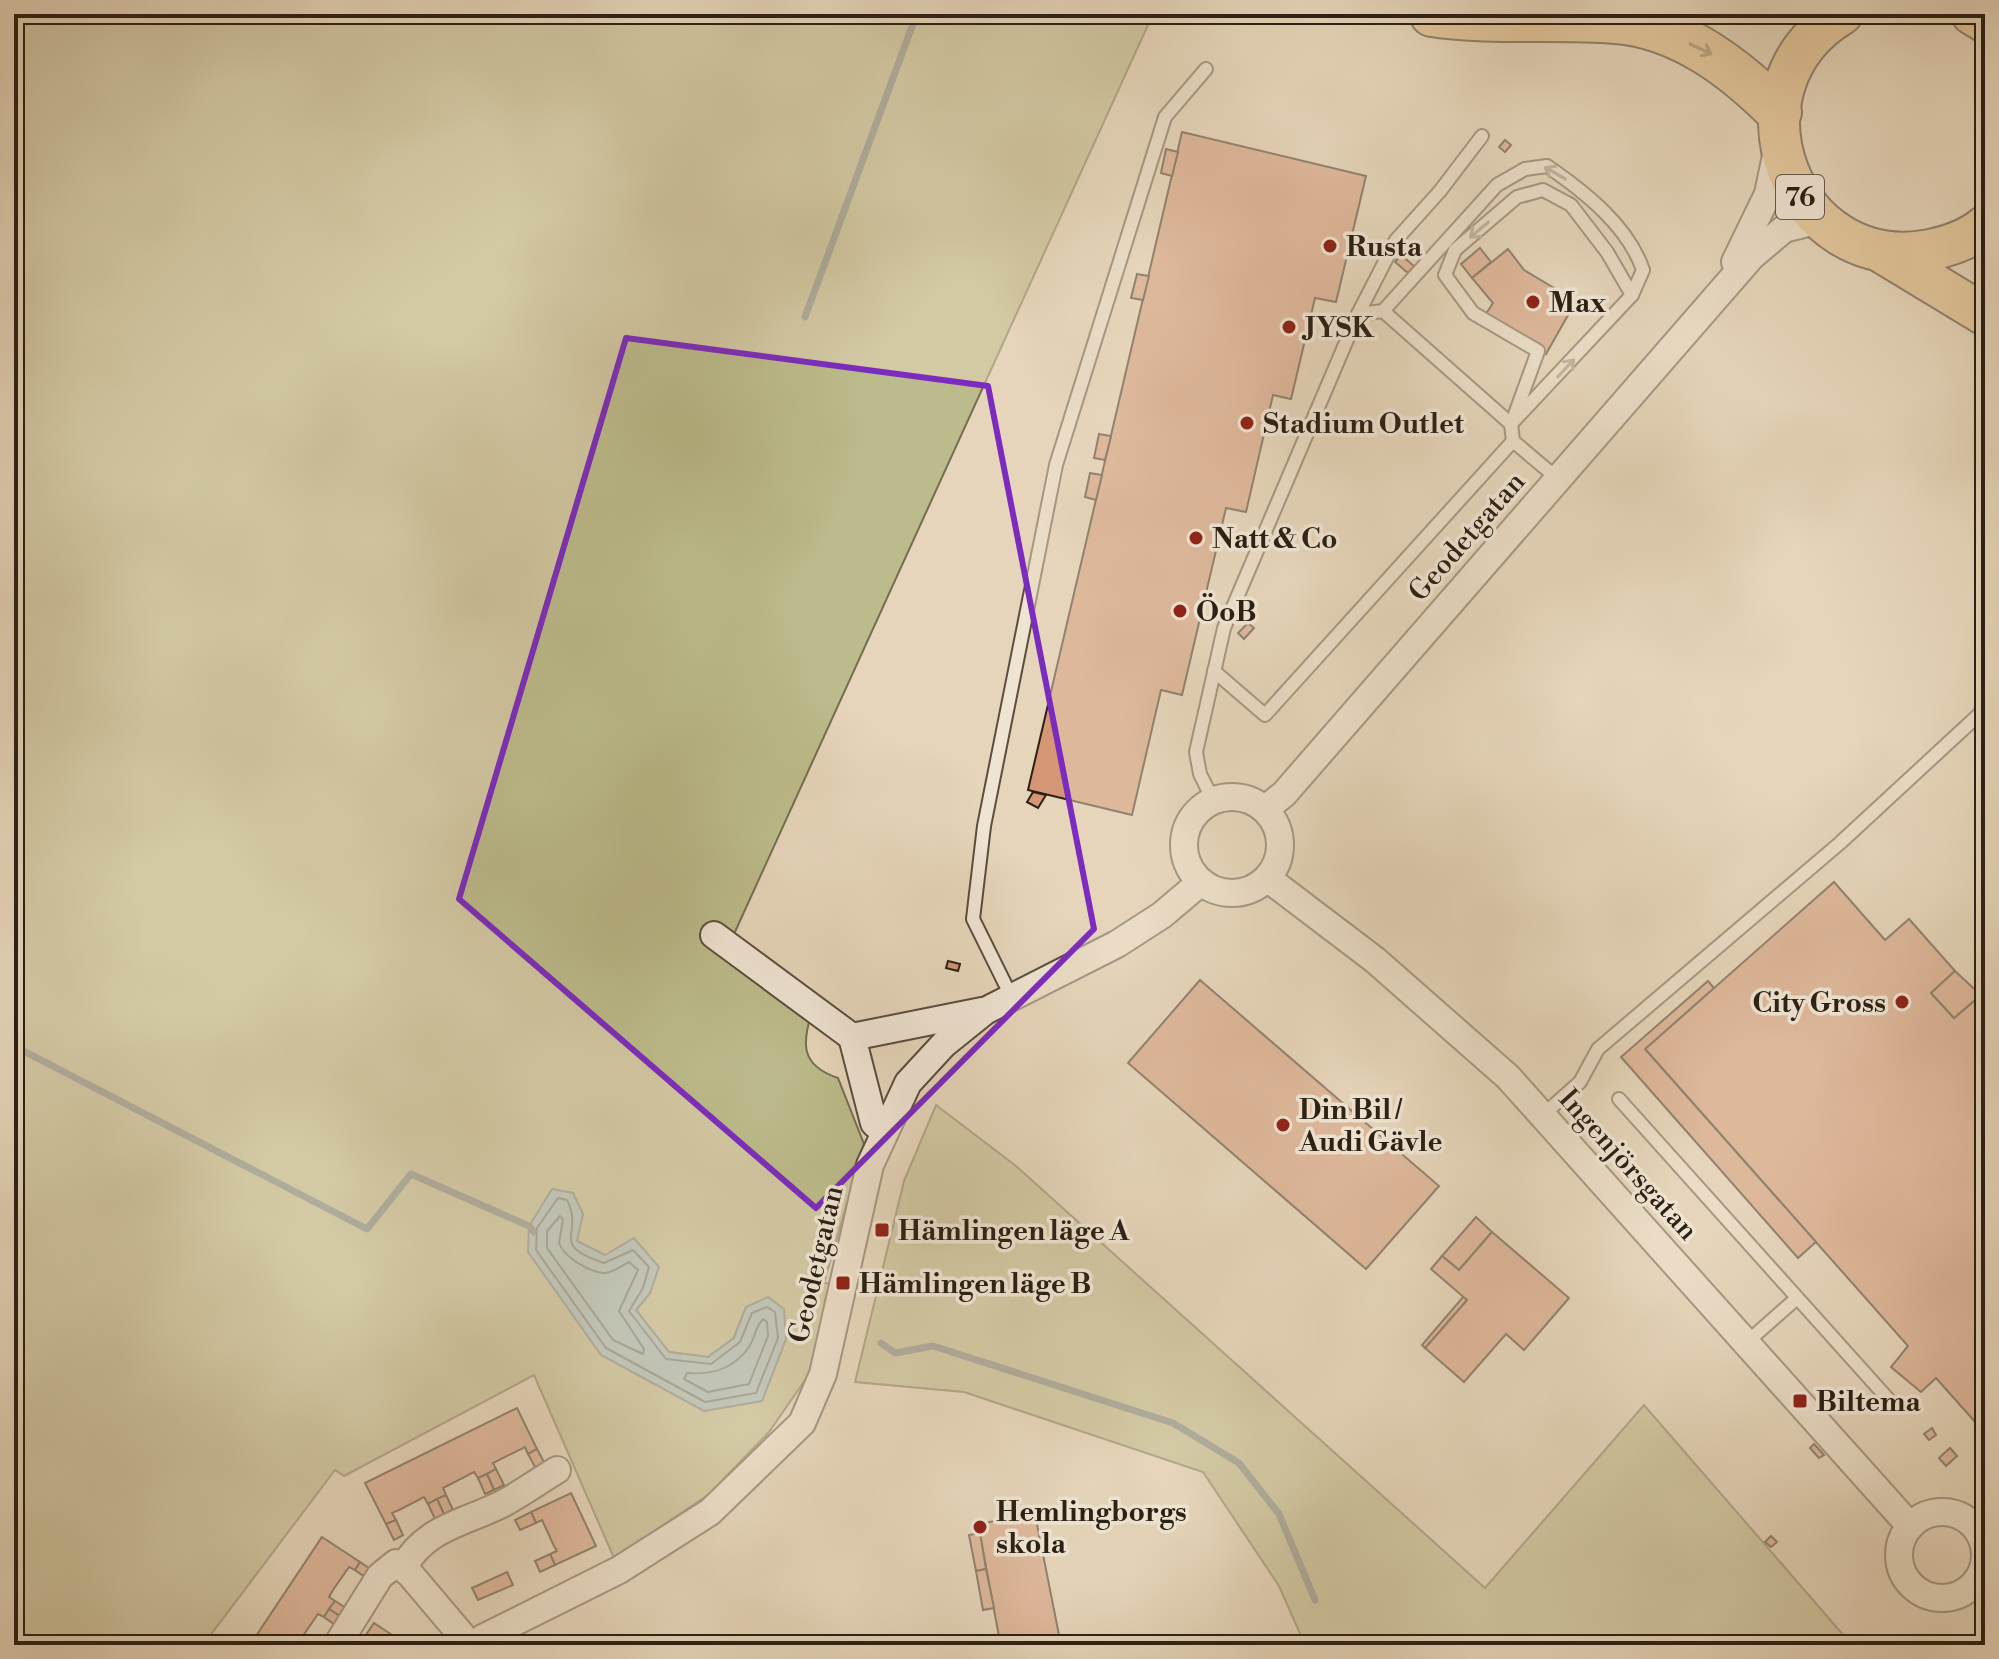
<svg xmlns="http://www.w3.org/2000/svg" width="1999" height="1659" font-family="'Libre Bodoni',serif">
<rect width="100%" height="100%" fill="#e6d5ba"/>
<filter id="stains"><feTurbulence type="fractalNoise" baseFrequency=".0025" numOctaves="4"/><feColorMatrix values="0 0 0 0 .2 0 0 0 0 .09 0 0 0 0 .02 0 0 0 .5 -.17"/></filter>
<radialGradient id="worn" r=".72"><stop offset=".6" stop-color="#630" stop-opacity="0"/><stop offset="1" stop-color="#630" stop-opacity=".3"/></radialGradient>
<g fill="#bcbb8b" stroke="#746e50" stroke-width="2" fill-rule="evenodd">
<path d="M 14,14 L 1153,14 L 729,945 L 813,1008 C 802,1042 799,1065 838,1078 L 864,1144 L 824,1283 L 836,1284 L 812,1370 L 769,1432 L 708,1495 L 614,1558 L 534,1375 L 344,1476 L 335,1470 L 203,1645 L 14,1645 ZM 583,1214 L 576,1241 L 605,1255 L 650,1293 L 636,1310 L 669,1352 L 708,1357 L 734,1338 L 746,1307 L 704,1411 L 529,1226 Z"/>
<path d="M 936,1105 L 1016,1166 L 1485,1588 L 1644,1405 L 1852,1645 L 1305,1645 L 1279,1586 L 1203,1472 L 964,1392 L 855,1382 L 904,1181 Z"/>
</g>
<path fill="#9ab6b9" stroke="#6e7a77" stroke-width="2" d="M 552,1189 L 573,1193 L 583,1214 L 577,1241 L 605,1255 L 634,1238 L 659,1267 L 650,1293 L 636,1310 L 669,1352 L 708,1357 L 734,1338 L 746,1307 L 768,1297 L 784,1309 L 786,1339 L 762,1401 L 704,1411 L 601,1355 L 528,1252 L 529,1226 Z"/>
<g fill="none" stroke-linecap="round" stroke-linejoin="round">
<g stroke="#626b66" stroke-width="2">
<path d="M 558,1198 L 567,1200 C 585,1235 547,1244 604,1263 L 633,1250 L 649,1267 L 643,1288 L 629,1311 L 666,1359 L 711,1364 L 740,1342 L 752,1313 L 767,1307 L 775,1312 L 778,1338 L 756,1393 L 705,1402 L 606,1348 L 536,1250 L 537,1228 Z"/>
<path d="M 560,1216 L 563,1220 L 559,1243 C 564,1257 589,1272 604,1273 C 613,1273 621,1266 629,1262 L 638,1270 L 619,1311 L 644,1349 L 643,1354 L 613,1340 L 547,1248 L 547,1231 Z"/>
<path d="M 763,1319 L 767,1322 L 768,1336 L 749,1384 L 708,1392 L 684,1379 L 687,1373 C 711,1375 733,1370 749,1347 C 755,1338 755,1327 763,1319 Z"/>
</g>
<g stroke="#6e7a77" stroke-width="7">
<path d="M 805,317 L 914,21"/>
<path d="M 14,1046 L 367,1229 L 411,1174 L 529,1226 L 534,1232"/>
<path d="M 881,1343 L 895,1353 L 933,1346 L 1173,1423 L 1239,1463 L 1279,1514 L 1315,1600"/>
<path d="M 1337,1641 L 1339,1645"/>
</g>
</g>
<g fill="#d59676" stroke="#2b2014" stroke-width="2">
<path d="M 1182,132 L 1366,176 L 1336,302 L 1315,298 L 1291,399 L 1273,395 L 1246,512 L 1226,508 L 1182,695 L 1161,690 L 1132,815 L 1028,790 Z"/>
<path d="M 1505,140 L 1511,145 L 1505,152 L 1499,147 Z"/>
<path d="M 1166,149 L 1178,152 L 1172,176 L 1161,173 Z"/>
<path d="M 1480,248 L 1491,262 L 1472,278 L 1461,264 Z"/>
<path d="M 1508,249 L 1524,270 L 1576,301 L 1546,354 L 1484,317 L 1493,303 L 1472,278 Z"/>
<path d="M 1401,255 L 1414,266 L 1408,273 L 1395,262 Z"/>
<path d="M 1137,274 L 1149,276 L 1143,300 L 1131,298 Z"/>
<path d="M 1099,434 L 1111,436 L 1105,460 L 1094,458 Z"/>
<path d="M 1090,473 L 1102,475 L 1096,500 L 1085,497 Z"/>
<path d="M 1248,623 L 1254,628 L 1244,639 L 1238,633 Z"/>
<path d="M 1033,792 L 1046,795 L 1038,808 L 1027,802 Z"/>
<path d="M 1834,882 L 1885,940 L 1909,919 L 1955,971 L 1931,993 L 1954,1018 L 1974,1001 L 1985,1013 L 1985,1034 L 1975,1042 L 1985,1053 L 1985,1433 L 1936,1378 L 1921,1392 L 1891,1367 L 1908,1346 L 1645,1049 Z"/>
<path d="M 1982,912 L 1985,916 L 1985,928 L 1976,918 Z"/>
<path d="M 948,961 L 960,964 L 958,971 L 946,968 Z"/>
<path d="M 1955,971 L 1985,999 L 1985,1013 L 1974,1001 L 1954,1018 L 1931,993 Z"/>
<path d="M 1200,980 L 1439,1186 L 1366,1269 L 1128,1063 Z"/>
<path d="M 1708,981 L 1714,988 L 1645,1049 L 1816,1242 L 1798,1258 L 1621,1057 Z"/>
<path d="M 1985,1034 L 1985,1053 L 1975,1042 Z"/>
<path d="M 1476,1217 L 1492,1232 L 1459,1270 L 1442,1256 Z"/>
<path d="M 1492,1232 L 1569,1298 L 1524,1350 L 1506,1334 L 1464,1382 L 1425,1348 L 1467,1300 L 1431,1269 L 1442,1256 L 1459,1270 Z"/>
<path d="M 1463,1297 L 1467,1300 L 1425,1348 L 1422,1345 Z"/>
<path d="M 517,1408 L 537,1449 L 528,1454 L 525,1447 L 493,1463 L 496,1469 L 487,1474 L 478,1478 L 474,1472 L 443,1488 L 446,1495 L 428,1504 L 424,1497 L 401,1509 L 392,1513 L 396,1520 L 386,1524 L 365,1483 Z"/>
<path d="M 1932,1428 L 1936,1435 L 1929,1440 L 1924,1434 Z"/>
<path d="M 1814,1444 L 1824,1455 L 1819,1458 L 1810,1448 Z"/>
<path d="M 1950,1448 L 1957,1456 L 1946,1466 L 1939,1458 Z"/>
<path d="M 537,1449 L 545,1464 L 536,1469 L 528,1454 Z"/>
<path d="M 496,1469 L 504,1485 L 494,1490 L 487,1474 Z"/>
<path d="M 487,1474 L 494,1490 L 485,1494 L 478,1478 Z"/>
<path d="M 571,1493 L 596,1546 L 555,1565 L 550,1554 L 557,1551 L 554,1546 L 542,1520 L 536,1523 L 531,1512 Z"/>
<path d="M 446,1495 L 453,1510 L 444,1514 L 437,1499 Z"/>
<path d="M 437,1499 L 444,1514 L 435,1519 L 428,1504 Z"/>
<path d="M 531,1512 L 536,1523 L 520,1530 L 515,1520 Z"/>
<path d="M 1035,1514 L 1061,1645 L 983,1645 L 1000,1642 L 978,1524 Z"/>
<path d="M 396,1520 L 403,1535 L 394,1540 L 386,1524 Z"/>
<path d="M 980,1533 L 986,1569 L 976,1571 L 969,1535 Z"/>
<path d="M 1771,1536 L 1777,1542 L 1771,1547 L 1765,1542 Z"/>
<path d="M 322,1537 L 360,1562 L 355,1570 L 349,1567 L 333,1590 L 329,1597 L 335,1601 L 324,1617 L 318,1614 L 298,1643 L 301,1645 L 250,1645 Z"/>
<path d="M 550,1554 L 555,1565 L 540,1572 L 535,1561 Z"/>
<path d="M 360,1562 L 375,1572 L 369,1580 L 355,1570 Z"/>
<path d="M 986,1569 L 994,1608 L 983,1610 L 976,1571 Z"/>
<path d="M 507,1572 L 513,1585 L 478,1600 L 472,1588 Z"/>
<path d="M 335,1601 L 349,1610 L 344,1619 L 329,1609 Z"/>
<path d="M 329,1609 L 344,1619 L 338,1627 L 324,1617 Z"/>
<path d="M 374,1623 L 407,1645 L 359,1645 Z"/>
<path d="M 965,1637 L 967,1645 L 926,1645 Z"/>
</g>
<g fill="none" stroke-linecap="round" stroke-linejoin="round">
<g stroke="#5a4d3e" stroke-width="16">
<g id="lane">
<path d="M 1383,311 L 1497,185 L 1525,169 L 1547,166 C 1585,192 1628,226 1643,270 L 1632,295 L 1511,424"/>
<path d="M 1358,314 L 1383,311 L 1511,424 L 1513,441 L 1558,479"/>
<path d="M 1514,417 L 1538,351 L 1473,313 L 1445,275 L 1455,250 L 1517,197 L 1543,190 L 1571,205 L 1607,252 L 1632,295"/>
<path d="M 1214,671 L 1265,715 L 1513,441"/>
<path d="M 1213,800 L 1200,774 L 1196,752 L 1224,628 L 1358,314 L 1396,240 L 1440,191 L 1482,136"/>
<path d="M 1012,998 L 973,919 L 984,826 L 1056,465 L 1165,117 L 1206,69"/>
<path d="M 1619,1099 L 1889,1400"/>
<path d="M 1542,1116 L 1580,1082 L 1598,1049 L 1840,843 L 1985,709"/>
<path d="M 1746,1343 L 1797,1298"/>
</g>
</g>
<g stroke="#5a4d3e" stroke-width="30">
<g id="street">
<path d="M 1735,262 L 1768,194 L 1778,146"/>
<circle cx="1232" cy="845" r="48"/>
<path d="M 1265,809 L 1284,794 L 1752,256 L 1784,229 L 1820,220"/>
<path d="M 1267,878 L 1375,960 L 1508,1077 L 1910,1526"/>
<path d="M 714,935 L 852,1037 L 982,1011"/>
<path d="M 852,1037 L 874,1123 L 883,1131"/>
<circle cx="1942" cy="1555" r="43"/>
<path d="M 403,1568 C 425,1527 465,1523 504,1503 C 522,1493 539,1481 557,1470"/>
<path d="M 337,1645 L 380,1576 L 396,1563 L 410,1574 L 470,1645"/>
<path d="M 476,1645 L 483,1638 L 619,1570 L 710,1512 L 802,1423 L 823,1374 L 870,1165 L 908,1083 L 944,1044 L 985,1011 L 1117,944 L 1162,915 L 1201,882"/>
</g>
</g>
<g stroke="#2b2014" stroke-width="44">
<g id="primary">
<path d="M 1842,14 C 1720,87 1790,277 1930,250 C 1949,246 1970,239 1985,226"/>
<path d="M 1972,14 L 1985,22"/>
<path d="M 1881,252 L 1985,315"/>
</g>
</g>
<g stroke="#2b2014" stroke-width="48">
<path id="highway" d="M 1432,14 C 1493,23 1555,16 1616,21 C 1681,26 1735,68 1779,112"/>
</g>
<use href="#lane" stroke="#efe4d2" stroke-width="12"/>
<use href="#street" stroke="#efe4d2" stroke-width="26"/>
<use href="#primary" stroke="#e3ba7d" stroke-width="40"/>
<use href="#highway" stroke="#e3ba7d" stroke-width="44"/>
</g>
<defs><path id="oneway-shaft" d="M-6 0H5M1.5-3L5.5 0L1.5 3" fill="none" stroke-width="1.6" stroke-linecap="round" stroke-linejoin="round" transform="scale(2)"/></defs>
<use stroke="#876d48" href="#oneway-shaft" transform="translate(1701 49) rotate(25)"/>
<g stroke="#978c7c">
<use href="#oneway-shaft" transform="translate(1555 173) rotate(-150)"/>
<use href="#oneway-shaft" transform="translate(1479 230) rotate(140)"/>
<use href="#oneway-shaft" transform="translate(1566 368) rotate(-47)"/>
</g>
<path d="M0 0H1999V1659H0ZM 626,338 L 988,386 L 1094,929 L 816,1208 L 459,899 Z" fill="#e6d5ba" fill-opacity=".55" fill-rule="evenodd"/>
<path fill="none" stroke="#7b2cbf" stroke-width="6" stroke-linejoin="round" d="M 626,338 L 988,386 L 1094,929 L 816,1208 L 459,899 Z"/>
<g fill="#8f2418" stroke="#efe4d2" stroke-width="3">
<circle cx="1330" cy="246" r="8"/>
<circle cx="1533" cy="302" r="8"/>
<circle cx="1289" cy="327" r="8"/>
<circle cx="1247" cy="423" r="8"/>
<circle cx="1196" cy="538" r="8"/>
<circle cx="1180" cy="611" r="8"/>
<circle cx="1902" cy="1002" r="8"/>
<circle cx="1283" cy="1125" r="8"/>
<rect x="874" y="1222" width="16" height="16" rx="4"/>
<rect x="835" y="1275" width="16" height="16" rx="4"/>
<rect x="1792" y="1393" width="16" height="16" rx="4"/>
<circle cx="980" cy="1527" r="8"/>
</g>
<g text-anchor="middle" stroke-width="7" stroke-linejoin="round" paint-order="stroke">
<rect fill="#efe4d2" stroke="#665b4d" stroke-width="2" x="1776" y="175" width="48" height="44" rx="6"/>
<g font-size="26" font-weight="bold" fill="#2b2014">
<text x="1800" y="206">76</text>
</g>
<g font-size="28" font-weight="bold" fill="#2b2014" stroke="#efe4d2" text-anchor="start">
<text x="1346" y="256">Rusta</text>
<text x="1549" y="312">Max</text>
<text x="1305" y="337">JYSK</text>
<text x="1263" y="433">Stadium Outlet</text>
<text x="1212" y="548">Natt &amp; Co</text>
<text x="1196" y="621">ÖoB</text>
<text x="1886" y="1012" text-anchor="end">City Gross</text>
<text x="1299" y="1119">Din Bil /<tspan x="1299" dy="32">Audi Gävle</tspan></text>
<text x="898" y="1240">Hämlingen läge A</text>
<text x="859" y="1293">Hämlingen läge B</text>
<text x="1816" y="1411">Biltema</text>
<text x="996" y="1521">Hemlingborgs<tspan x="996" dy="32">skola</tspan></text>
</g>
<g font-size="28" fill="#2b2014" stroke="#efe4d2">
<text transform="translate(1466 536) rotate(-49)" y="10">Geodetgatan</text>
<text transform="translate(1629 1164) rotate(48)" y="10">Ingenjörsgatan</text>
<text transform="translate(815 1264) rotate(-77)" y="10">Geodetgatan</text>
</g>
</g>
<rect width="1999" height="1659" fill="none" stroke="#e6d5ba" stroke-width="48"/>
<rect x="16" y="16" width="1967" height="1627" fill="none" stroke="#2b2014" stroke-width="4"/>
<rect x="24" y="24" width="1951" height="1611" fill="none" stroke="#2b2014" stroke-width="2"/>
<rect width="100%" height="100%" filter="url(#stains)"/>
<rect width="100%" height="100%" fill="url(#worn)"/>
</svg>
